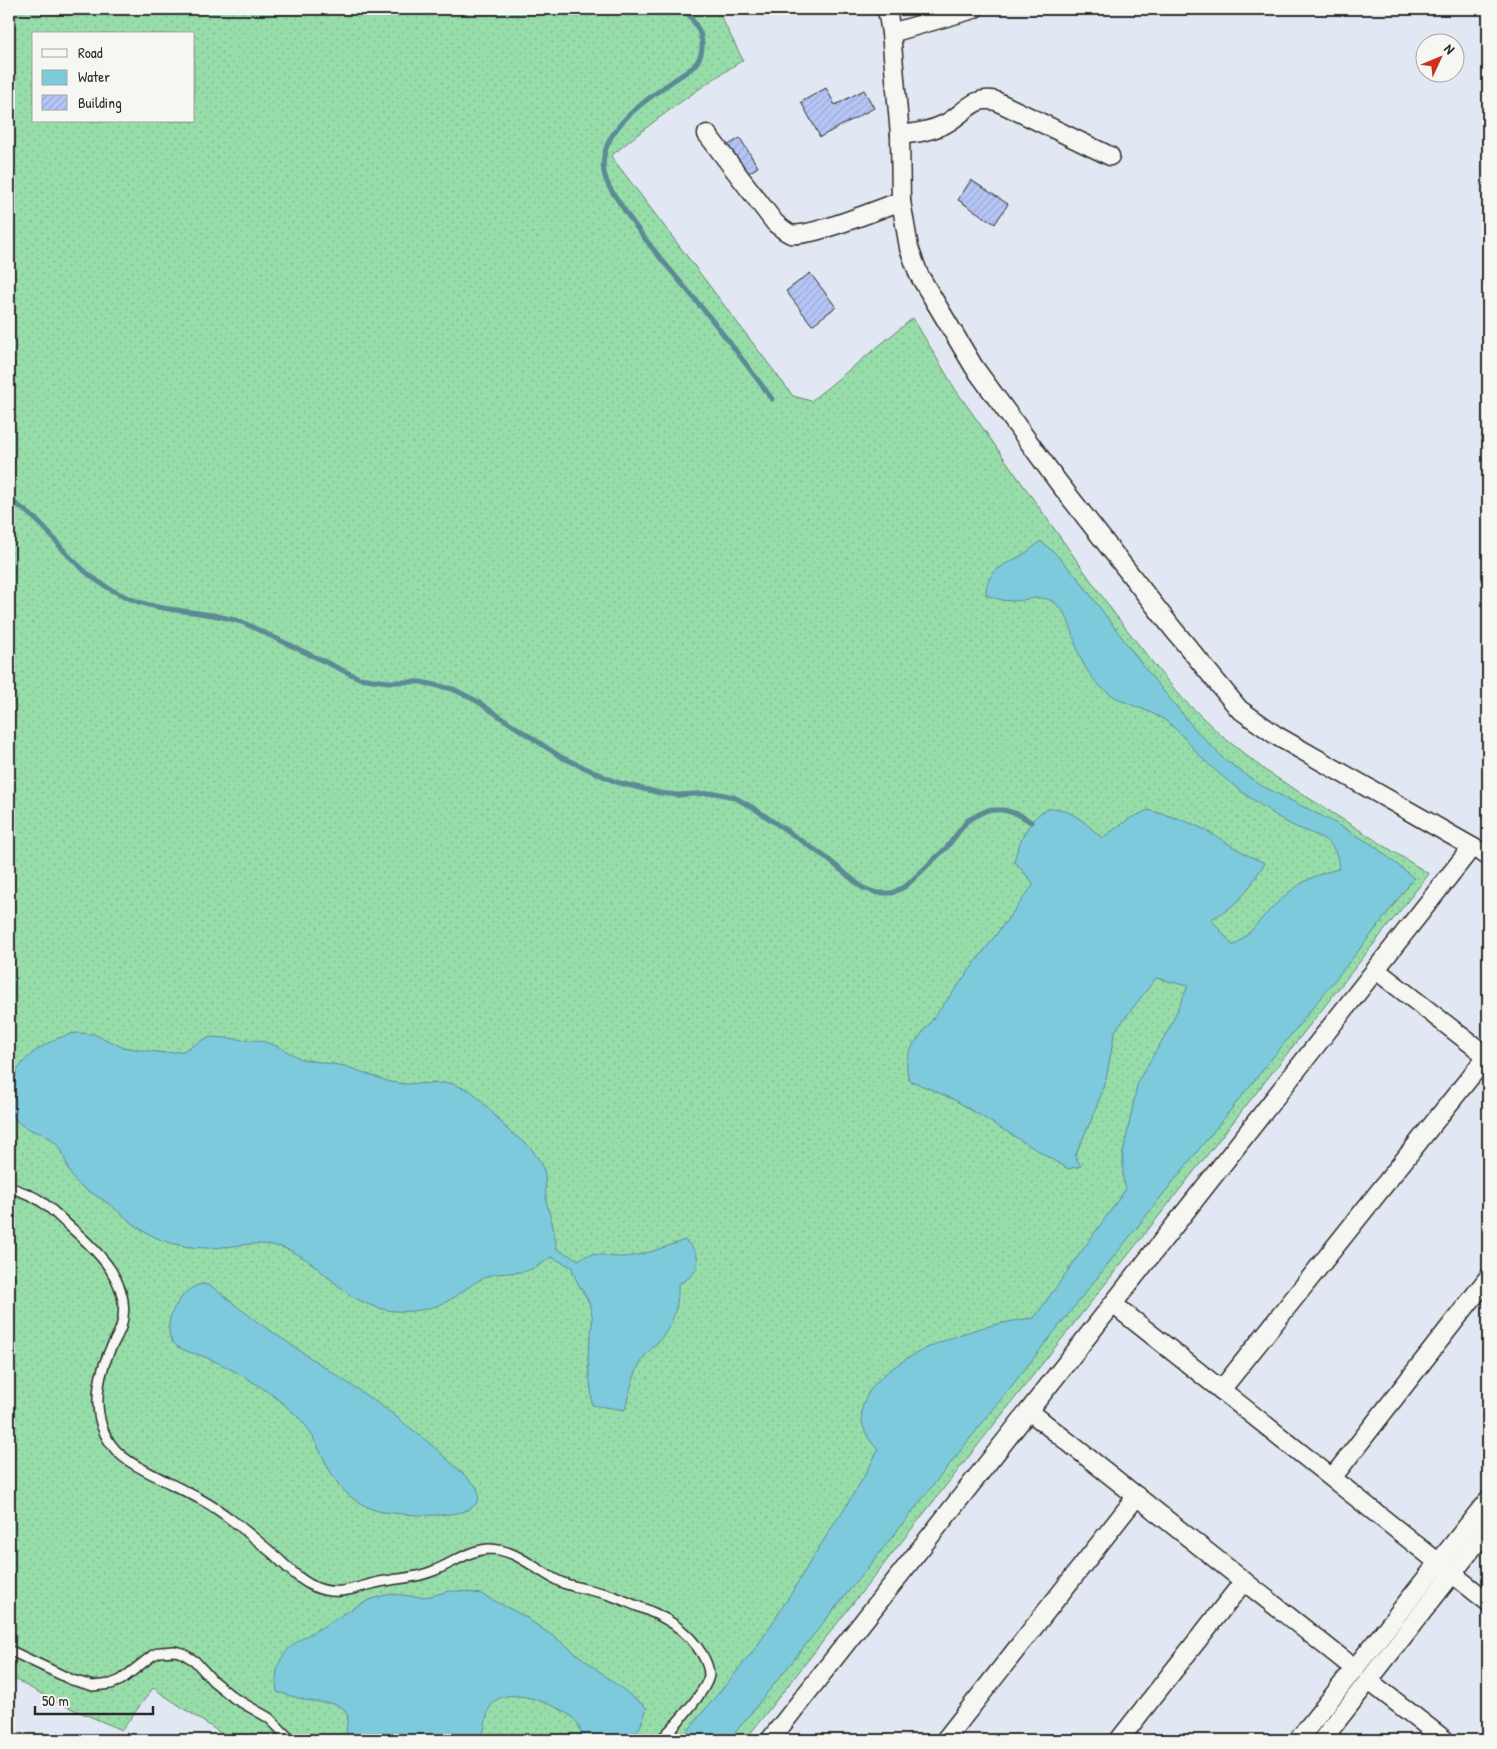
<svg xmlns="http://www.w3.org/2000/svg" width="1497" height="1749" font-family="'Patrick Hand',sans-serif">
<defs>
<pattern id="grass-dots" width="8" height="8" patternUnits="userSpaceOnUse" patternTransform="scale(1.25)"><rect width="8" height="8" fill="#97ddaa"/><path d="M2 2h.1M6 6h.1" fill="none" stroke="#82be92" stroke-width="1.8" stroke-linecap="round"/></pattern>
<pattern id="building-hatch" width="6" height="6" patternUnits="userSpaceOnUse" patternTransform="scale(1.25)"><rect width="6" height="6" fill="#b5c6f6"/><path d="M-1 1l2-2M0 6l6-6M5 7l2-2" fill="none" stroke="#9caad3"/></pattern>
</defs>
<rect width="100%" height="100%" fill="#e2e8f3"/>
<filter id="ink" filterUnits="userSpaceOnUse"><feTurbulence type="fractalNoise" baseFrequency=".02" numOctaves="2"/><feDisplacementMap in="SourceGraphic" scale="10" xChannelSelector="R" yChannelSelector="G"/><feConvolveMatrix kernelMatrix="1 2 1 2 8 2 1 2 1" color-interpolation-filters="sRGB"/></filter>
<g filter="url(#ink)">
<path fill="url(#grass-dots)" stroke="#61846a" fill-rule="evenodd" d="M 9,9 L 717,9 L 743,60 C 697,89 653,121 611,156 L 793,396 L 811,401 L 913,318 L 955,389 L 1114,613 L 1160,672 L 1183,699 L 1223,737 L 1266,771 L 1429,874 L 745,1740 L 231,1740 L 153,1688 L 122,1730 L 56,1702 L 9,1676 ZM 34,34 L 194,34 L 194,121 L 34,121 Z"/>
<g fill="#7dcadc" stroke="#5c8a95">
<path d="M 1040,541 L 1054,552 L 1077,577 L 1144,667 L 1193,727 L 1225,760 L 1262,786 L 1330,820 L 1373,845 L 1414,878 L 1371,935 L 1176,1178 L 893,1536 L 734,1734 L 729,1740 L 681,1740 C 703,1710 728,1683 751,1654 C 774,1623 793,1590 813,1557 C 835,1521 860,1488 878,1450 C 818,1386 938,1339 985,1327 C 1001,1323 1017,1320 1034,1318 L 1126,1189 L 1123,1178 L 1123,1153 L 1138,1081 L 1169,1029 L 1188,986 L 1156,978 L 1115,1031 L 1107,1074 L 1101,1095 L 1093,1116 L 1075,1156 L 1081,1166 L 1068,1169 L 953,1099 L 909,1080 C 905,1067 906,1056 914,1044 L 1034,884 L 1014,861 C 1020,838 1037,796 1068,812 C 1081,818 1092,829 1102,838 L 1129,819 L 1148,810 C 1167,815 1185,820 1203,829 C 1224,840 1242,854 1265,863 C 1247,890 1242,904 1211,919 L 1233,946 C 1247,937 1255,925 1267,913 C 1289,890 1308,875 1339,869 C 1337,837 1318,837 1294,826 C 1285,822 1277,816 1268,810 C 1245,795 1223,778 1203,759 C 1190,746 1180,731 1166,721 C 1144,706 1116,704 1097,683 C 1089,674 1083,665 1079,654 C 1072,637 1071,615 1055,603 C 1041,593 1027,601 1012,601 C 1002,601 995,598 986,595 C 985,574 1001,566 1017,558 C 1026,554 1033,547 1040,541 Z"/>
<path d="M 76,1033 L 94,1034 L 122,1047 L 164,1053 L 183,1051 L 205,1039 L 213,1037 L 262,1041 L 279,1047 L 301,1059 L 345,1066 L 390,1082 L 405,1084 L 450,1083 L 469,1090 L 477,1096 L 509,1131 L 530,1147 L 542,1164 L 545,1174 L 546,1200 L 553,1226 L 557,1249 L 579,1260 C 592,1249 609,1258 624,1257 C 645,1255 665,1247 685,1240 C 705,1257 701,1274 678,1284 C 679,1307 672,1328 656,1344 C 651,1349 646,1353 643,1359 C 633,1374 629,1393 625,1410 L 592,1405 C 592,1390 588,1375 588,1359 C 588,1342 595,1325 591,1309 C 587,1293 574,1283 572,1267 L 551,1257 C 542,1264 533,1270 521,1272 C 508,1274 496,1272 484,1278 C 468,1285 456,1299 439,1305 C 404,1318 368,1311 340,1287 C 321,1272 306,1255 281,1247 C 254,1240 237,1247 210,1248 C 194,1248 177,1246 162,1240 C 137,1231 124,1214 103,1200 C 93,1193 81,1189 73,1178 C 65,1167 66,1154 57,1144 C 46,1131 27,1133 16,1120 C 10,1113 9,1107 9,1099 C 9,1064 44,1039 76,1033 Z"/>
<path d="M 202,1284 L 211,1286 L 256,1321 L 385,1408 L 433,1446 L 476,1486 C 496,1526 400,1514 383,1512 C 376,1511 368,1508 362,1504 C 324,1485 324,1440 295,1414 C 271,1391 236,1370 205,1357 C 194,1353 179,1351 172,1341 C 166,1331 169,1318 174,1308 C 181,1297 188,1287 202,1284 Z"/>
<path d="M 450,1591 L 461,1591 L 481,1594 L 524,1616 L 564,1644 L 647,1708 L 640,1727 L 631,1740 L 581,1740 C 581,1732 580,1725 574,1719 C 561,1706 515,1688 498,1699 C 483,1708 488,1727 480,1740 L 345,1740 L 348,1716 L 343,1708 L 335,1704 L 309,1701 L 277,1692 C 270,1647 304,1639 334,1620 C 349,1611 364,1600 382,1596 C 396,1592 409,1597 424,1597 C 433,1596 441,1593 450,1591 Z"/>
</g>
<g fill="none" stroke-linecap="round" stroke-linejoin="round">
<g stroke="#5c8a95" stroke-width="5">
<path d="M 685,9 C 691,19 701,29 702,42 C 703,50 700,60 694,66 C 688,72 680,76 673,81 C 644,101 597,132 604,172 C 606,185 614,194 621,205 C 645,242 675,275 703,309 C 727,338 749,368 772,399"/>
<path d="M 9,499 C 24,509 38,520 49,533 C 58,543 65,553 75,562 C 88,575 104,587 122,595 C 162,615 202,608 244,623 L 359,678 L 388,682 L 421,682 L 453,689 L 475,700 L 561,757 L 616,782 L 660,793 L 678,795 L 715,793 L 734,797 L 755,809 L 824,856 L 863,888 L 877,893 L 892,893 L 906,886 L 947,847 L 967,821 L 981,813 L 988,810 L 1003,810 L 1018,814 L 1031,822"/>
</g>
</g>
<g fill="url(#building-hatch)" stroke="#2b2b2b">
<path d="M 826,88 L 835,105 L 864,90 L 874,108 L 820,137 L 801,102 Z"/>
<path d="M 740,138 L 758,167 L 736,181 L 717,152 Z"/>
<path d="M 971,180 L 1008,204 L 995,224 L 958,200 Z"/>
<path d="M 810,273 L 836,307 L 812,325 L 786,291 Z"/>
</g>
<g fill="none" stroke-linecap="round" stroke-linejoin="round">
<g stroke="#2b2b2b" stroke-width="12">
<g id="lane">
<path d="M 9,1187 C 19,1191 30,1194 39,1200 C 50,1207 59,1217 68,1225 C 97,1250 134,1284 121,1327 C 118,1336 113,1343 109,1352 C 99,1375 94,1402 102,1427 C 113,1459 140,1467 167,1482 C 189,1493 210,1503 229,1518 C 244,1529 258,1541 272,1553 C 285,1565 299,1580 315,1587 C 340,1598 360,1585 385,1581 C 401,1578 417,1578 433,1571 C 452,1564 468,1550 489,1549 C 518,1549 538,1573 563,1583 C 577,1588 592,1590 606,1594 C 617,1597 627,1602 637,1606 C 664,1616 687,1629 702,1654 C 706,1661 709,1667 709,1675 C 707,1691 672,1729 660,1740"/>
<path d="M 9,1650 L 72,1680 L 93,1686 L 111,1684 L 121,1680 L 153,1655 L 160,1652 L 175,1651 L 182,1653 L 195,1661 L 213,1681 L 234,1698 L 269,1718 L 291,1740"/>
</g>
</g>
<g stroke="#2b2b2b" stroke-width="21">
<g id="street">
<path d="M 887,9 L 891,33 L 900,135 L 901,201 L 909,248 L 919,275 L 974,367 L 1058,482 L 1173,629 L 1239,709 L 1277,736 L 1488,856"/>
<path d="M 891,33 L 974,9"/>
<path d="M 707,134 L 775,223 C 779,226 785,232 791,234 C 808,238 880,209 901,201"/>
<path d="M 900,135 C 916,133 931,131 945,124 C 965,114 972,95 996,101 L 1110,156"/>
<path d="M 1376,970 L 1488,1057"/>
<path d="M 1113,1304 L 1488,1602"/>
<path d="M 1221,1390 L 1487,1056"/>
<path d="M 1029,1411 L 1355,1669"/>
<path d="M 1332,1478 L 1488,1278"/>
<path d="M 1369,1681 L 1445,1740"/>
<path d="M 770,1740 L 1472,847"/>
<path d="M 945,1740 L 1137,1496"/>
<path d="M 1119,1740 L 1244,1581"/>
<path d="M 1298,1740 L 1488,1500"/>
<path d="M 1322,1740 L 1488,1528"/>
</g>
</g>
<use href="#lane" stroke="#f6f6f2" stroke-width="9"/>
<use href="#street" stroke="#f6f6f2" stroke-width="18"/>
</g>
</g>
<rect width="1497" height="1749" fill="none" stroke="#f6f6f2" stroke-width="30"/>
<rect x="15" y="15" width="1467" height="1719" fill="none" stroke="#2b2b2b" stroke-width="2" filter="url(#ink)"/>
<rect x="32" y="32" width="162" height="90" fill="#f6f6f2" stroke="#a5a5a2"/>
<rect x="42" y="49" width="25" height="8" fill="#f6f6f2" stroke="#a5a5a2"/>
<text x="78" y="58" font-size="15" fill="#2b2b2b">Road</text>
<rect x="42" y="70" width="25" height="15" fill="#7dcadc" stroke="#a5a5a2"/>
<text x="78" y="82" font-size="15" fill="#2b2b2b">Water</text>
<rect x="42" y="95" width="25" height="15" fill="url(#building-hatch)" stroke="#a5a5a2"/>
<text x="78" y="108" font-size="15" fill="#2b2b2b">Building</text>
<g transform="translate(1440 58) rotate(46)"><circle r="24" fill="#f6f6f2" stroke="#a5a5a2"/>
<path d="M0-4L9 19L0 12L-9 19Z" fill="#c8321e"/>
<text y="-8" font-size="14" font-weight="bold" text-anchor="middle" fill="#2b2b2b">N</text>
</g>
<path d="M35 1706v8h118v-8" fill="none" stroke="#2b2b2b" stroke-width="2.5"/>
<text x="42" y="1706" font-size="15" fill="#2b2b2b" stroke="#f6f6f2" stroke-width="4" paint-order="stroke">50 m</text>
</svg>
